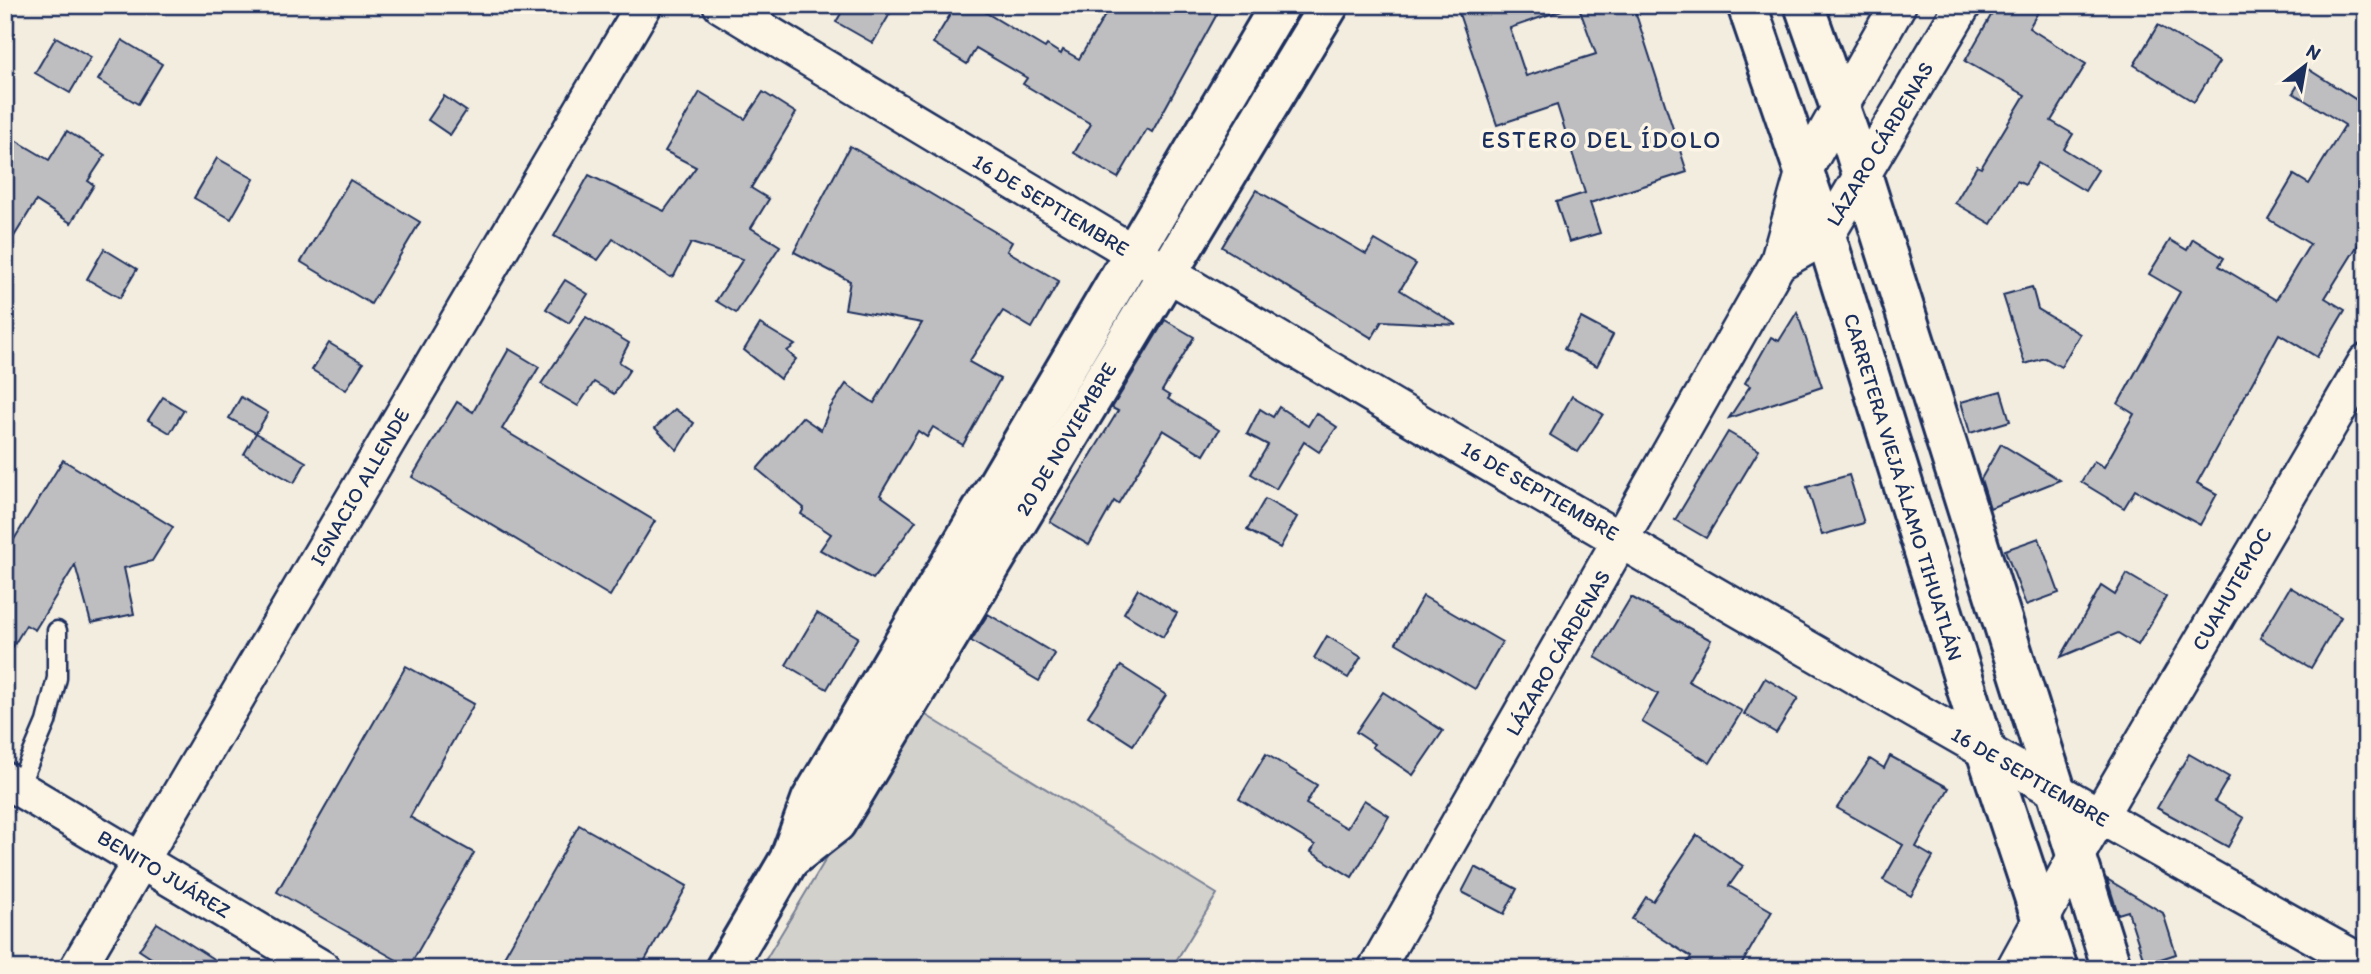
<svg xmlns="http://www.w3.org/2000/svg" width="2371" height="974" font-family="Itim,sans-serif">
<rect width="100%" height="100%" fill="#f3ede0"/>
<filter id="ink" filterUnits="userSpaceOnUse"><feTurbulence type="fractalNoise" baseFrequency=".0143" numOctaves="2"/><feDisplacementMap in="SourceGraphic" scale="14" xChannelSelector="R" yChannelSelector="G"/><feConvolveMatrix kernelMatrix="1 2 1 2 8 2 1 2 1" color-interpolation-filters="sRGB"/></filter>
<g filter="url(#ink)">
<path fill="#d3d1cc" stroke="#778095" stroke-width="2" d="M 916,709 L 1217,894 L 1171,969 L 760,969 Z"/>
<g fill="#bebec0" stroke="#1b2f5e" stroke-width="2">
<path d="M 846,5 L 895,5 L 873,43 L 836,22 Z"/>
<path d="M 956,5 L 973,5 L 1045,48 L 1047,45 L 1061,54 L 1063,50 L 1079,59 L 1111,5 L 1222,5 L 1152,132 L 1147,129 L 1118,178 L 1074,153 L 1091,124 L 1023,84 L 1027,78 L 976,48 L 967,64 L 933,43 Z"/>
<path d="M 1456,5 L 1565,5 L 1565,9 L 1510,28 L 1526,76 L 1596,54 L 1578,5 L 1633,5 L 1687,172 L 1590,203 L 1600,233 L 1569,242 L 1556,202 L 1585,193 L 1557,105 L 1497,125 Z"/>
<path d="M 1997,5 L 2042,5 L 2029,28 L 2086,64 L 2051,121 L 2073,134 L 2064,149 L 2098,170 L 2085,191 L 2038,163 L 2025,185 L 2017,181 L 1991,224 L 1955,203 L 1977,166 L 1981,168 L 2025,95 L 1965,61 Z"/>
<path d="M 2158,25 L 2219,62 L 2194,102 L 2134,65 Z"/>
<path d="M 56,37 L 91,57 L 70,93 L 35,73 Z"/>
<path d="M 122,40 L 162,64 L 138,104 L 98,80 Z"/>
<path d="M 2308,69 L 2360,102 L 2366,92 L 2366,232 L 2325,298 L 2345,310 L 2317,357 L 2279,334 L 2197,483 L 2217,494 L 2200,525 L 2135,490 L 2124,508 L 2081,482 L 2094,461 L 2104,467 L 2134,414 L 2118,404 L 2180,292 L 2149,274 L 2170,240 L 2187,250 L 2193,239 L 2224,258 L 2219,266 L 2276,300 L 2310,244 L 2268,219 L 2294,175 L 2309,184 L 2345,125 L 2293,93 Z"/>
<path d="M 700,92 L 745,119 L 763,92 L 796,113 L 751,188 L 769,199 L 751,228 L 780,246 L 736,313 L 716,301 L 743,259 L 691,243 L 674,276 L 670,277 L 613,239 L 598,260 L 554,236 L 589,175 L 664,211 L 696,167 L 665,151 Z"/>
<path d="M 444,96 L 466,111 L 450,135 L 428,120 Z"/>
<path d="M 67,131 L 105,155 L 88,181 L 94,185 L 71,223 L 36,201 L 5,251 L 5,134 L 49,160 Z"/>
<path d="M 850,146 L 1012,242 L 1007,251 L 1059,281 L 1032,328 L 1003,311 L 969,362 L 1000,379 L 963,445 L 933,427 L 927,437 L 918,431 L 880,495 L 916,521 L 873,579 L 820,550 L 831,534 L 801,514 L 804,508 L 757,469 L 802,417 L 821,430 L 830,408 L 846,384 L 874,403 L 922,323 L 845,309 L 850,281 L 794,252 Z"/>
<path d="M 217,158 L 254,179 L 231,219 L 194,198 Z"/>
<path d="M 350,180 L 420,222 L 371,304 L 301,262 Z"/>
<path d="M 1256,190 L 1366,254 L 1375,240 L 1416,264 L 1400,290 L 1457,325 L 1382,321 L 1372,338 L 1222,247 Z"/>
<path d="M 104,249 L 137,269 L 120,298 L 87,279 Z"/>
<path d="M 565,280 L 588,294 L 569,323 L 546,309 Z"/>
<path d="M 2032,287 L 2038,309 L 2080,334 L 2061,367 L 2045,358 L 2025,364 L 2003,295 Z"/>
<path d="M 1797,312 L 1822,387 L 1729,418 L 1750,386 L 1745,383 L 1771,337 L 1779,341 Z"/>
<path d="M 586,317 L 629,343 L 619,362 L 630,369 L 614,394 L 594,382 L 578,406 L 541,384 Z"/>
<path d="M 1581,318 L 1613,335 L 1597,366 L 1564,349 Z"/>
<path d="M 1165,320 L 1194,337 L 1162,391 L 1170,396 L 1168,399 L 1219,430 L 1204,455 L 1163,430 L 1118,504 L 1114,501 L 1089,545 L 1050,522 L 1118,411 L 1112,408 Z"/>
<path d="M 760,324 L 795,345 L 787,351 L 796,359 L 780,379 L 744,350 Z"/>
<path d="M 329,343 L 363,363 L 346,390 L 312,370 Z"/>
<path d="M 509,349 L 539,367 L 502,429 L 655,521 L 610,596 L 412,477 L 457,402 L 473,412 Z"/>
<path d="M 2001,391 L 2010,421 L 1970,433 L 1961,402 Z"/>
<path d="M 1572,396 L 1603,414 L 1578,452 L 1550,435 Z"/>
<path d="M 163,397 L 184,410 L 170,433 L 148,420 Z"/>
<path d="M 241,397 L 268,413 L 256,433 L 229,418 Z"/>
<path d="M 1279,407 L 1308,426 L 1316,413 L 1337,427 L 1319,452 L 1304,442 L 1276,489 L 1251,474 L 1268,445 L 1247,434 L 1260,409 L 1273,417 Z"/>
<path d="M 675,409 L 694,423 L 677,450 L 655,428 Z"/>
<path d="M 1728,432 L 1759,450 L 1706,538 L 1675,520 Z"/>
<path d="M 256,433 L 306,462 L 294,483 L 244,454 Z"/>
<path d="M 2001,444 L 2060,480 L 1990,508 L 1981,479 Z"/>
<path d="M 63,460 L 173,527 L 152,561 L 124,568 L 134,614 L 91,623 L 75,565 L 35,630 L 26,625 L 5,660 L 5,554 Z"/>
<path d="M 1849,475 L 1864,523 L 1822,535 L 1807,487 Z"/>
<path d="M 1265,499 L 1297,517 L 1280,548 L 1247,530 Z"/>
<path d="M 2039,538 L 2059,593 L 2026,605 L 2005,550 Z"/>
<path d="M 2127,574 L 2166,597 L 2138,645 L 2118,633 L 2061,657 L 2101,586 L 2115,595 Z"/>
<path d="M 2290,587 L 2341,617 L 2311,668 L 2260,638 Z"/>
<path d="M 1138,589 L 1177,613 L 1163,637 L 1124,613 Z"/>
<path d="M 1423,596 L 1502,642 L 1475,689 L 1396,643 Z"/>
<path d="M 1631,597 L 1711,640 L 1688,681 L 1742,711 L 1710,763 L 1642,722 L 1658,694 L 1595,657 Z"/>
<path d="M 817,613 L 858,637 L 827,689 L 786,665 Z"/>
<path d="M 988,614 L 1055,654 L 1039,681 L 971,641 Z"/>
<path d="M 1327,636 L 1361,657 L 1348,678 L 1314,658 Z"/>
<path d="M 406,666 L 474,704 L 410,817 L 474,853 L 409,967 L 277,892 Z"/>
<path d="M 1121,666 L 1166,695 L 1133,745 L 1088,716 Z"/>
<path d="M 1765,678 L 1798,698 L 1776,733 L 1744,714 Z"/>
<path d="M 1383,692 L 1443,731 L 1413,775 L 1372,747 L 1374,744 L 1356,732 Z"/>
<path d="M 1266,754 L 1317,785 L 1306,804 L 1347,828 L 1364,800 L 1389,816 L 1352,877 L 1311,852 L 1315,845 L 1239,799 Z"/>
<path d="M 2189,754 L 2229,777 L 2215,801 L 2244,818 L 2228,847 L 2157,808 Z"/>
<path d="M 1890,756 L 1949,788 L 1916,847 L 1933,857 L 1911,896 L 1883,880 L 1903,845 L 1837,808 L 1870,759 L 1884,768 Z"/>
<path d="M 579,825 L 687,886 L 640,969 L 497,969 Z"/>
<path d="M 1697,835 L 1743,866 L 1729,886 L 1772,911 L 1739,969 L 1683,969 L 1691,957 L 1632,919 L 1646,897 L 1653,901 Z"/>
<path d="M 1475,867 L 1517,889 L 1504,914 L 1462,892 Z"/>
<path d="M 2107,879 L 2163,913 L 2176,954 L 2145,964 L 2128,911 L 2118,914 Z"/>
<path d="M 157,923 L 229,969 L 168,969 L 139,950 Z"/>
</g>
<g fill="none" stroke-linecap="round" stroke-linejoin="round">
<g stroke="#1b2f5e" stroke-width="23">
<path id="service" d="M 18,788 L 46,722 L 57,678 L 57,631"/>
</g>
<g stroke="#1b2f5e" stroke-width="40">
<g id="minor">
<path d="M 721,5 C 1264,334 1811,657 2366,965"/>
<path d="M 1778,263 L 1826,236 L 1963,5"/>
<path d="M 5,780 L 323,969"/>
<path d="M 77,969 L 644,5"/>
<path d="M 1376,969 L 1778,263 L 1804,171 L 1898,5"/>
<path d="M 2014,969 L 2076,856 L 2366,362"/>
</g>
</g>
<g stroke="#1b2f5e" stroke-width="44">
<g id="secondary">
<path d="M 1747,5 L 1826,236 L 1986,751 L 2058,969"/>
<path d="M 1804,5 L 1850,136 L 2112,969"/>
<path d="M 790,859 L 836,823 L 1329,5"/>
<path d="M 725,969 L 789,860 L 811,800 L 1280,5"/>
</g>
</g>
<use href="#service" stroke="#fcf5e5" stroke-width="18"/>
<use href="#minor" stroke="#fcf5e5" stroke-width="35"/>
<use href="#secondary" stroke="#fcf5e5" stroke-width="38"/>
</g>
</g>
<g text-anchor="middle" stroke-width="7" stroke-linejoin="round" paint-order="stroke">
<g font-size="21" fill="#1b2f5e" stroke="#fcf5e5">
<text transform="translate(1880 144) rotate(-59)" y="7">LÁZARO CÁRDENAS</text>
<text transform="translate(1051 205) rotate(31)" y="7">16 DE SEPTIEMBRE</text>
<text transform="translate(1066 439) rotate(-59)" y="7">20 DE NOVIEMBRE</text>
<text transform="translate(360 487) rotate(-60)" y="7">IGNACIO ALLENDE</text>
<text transform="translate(1903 487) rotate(73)" y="7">CARRETERA VIEJA ÁLAMO TIHUATLÁN</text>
<text transform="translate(1540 491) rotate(30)" y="7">16 DE SEPTIEMBRE</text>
<text transform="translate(2232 589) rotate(-60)" y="7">CUAHUTEMOC</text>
<text transform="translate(1558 653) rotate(-60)" y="7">LÁZARO CÁRDENAS</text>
<text transform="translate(2030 777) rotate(30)" y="7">16 DE SEPTIEMBRE</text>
<text transform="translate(164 874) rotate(31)" y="7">BENITO JUÁREZ</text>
</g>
<g font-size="24" letter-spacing="2" fill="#1b2f5e" stroke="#fcf5e5">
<text x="1602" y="148">ESTERO DEL ÍDOLO</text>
</g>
</g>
<rect width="2371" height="974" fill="none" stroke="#fcf5e5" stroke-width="28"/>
<rect x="14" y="14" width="2343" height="946" fill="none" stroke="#1b2f5e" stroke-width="2.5" filter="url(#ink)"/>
<g transform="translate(2305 66) rotate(31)" stroke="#fcf5e5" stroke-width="5" paint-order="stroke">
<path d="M0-5L12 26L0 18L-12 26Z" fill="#1b2f5e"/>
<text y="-10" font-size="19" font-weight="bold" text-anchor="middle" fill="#1b2f5e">N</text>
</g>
</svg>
